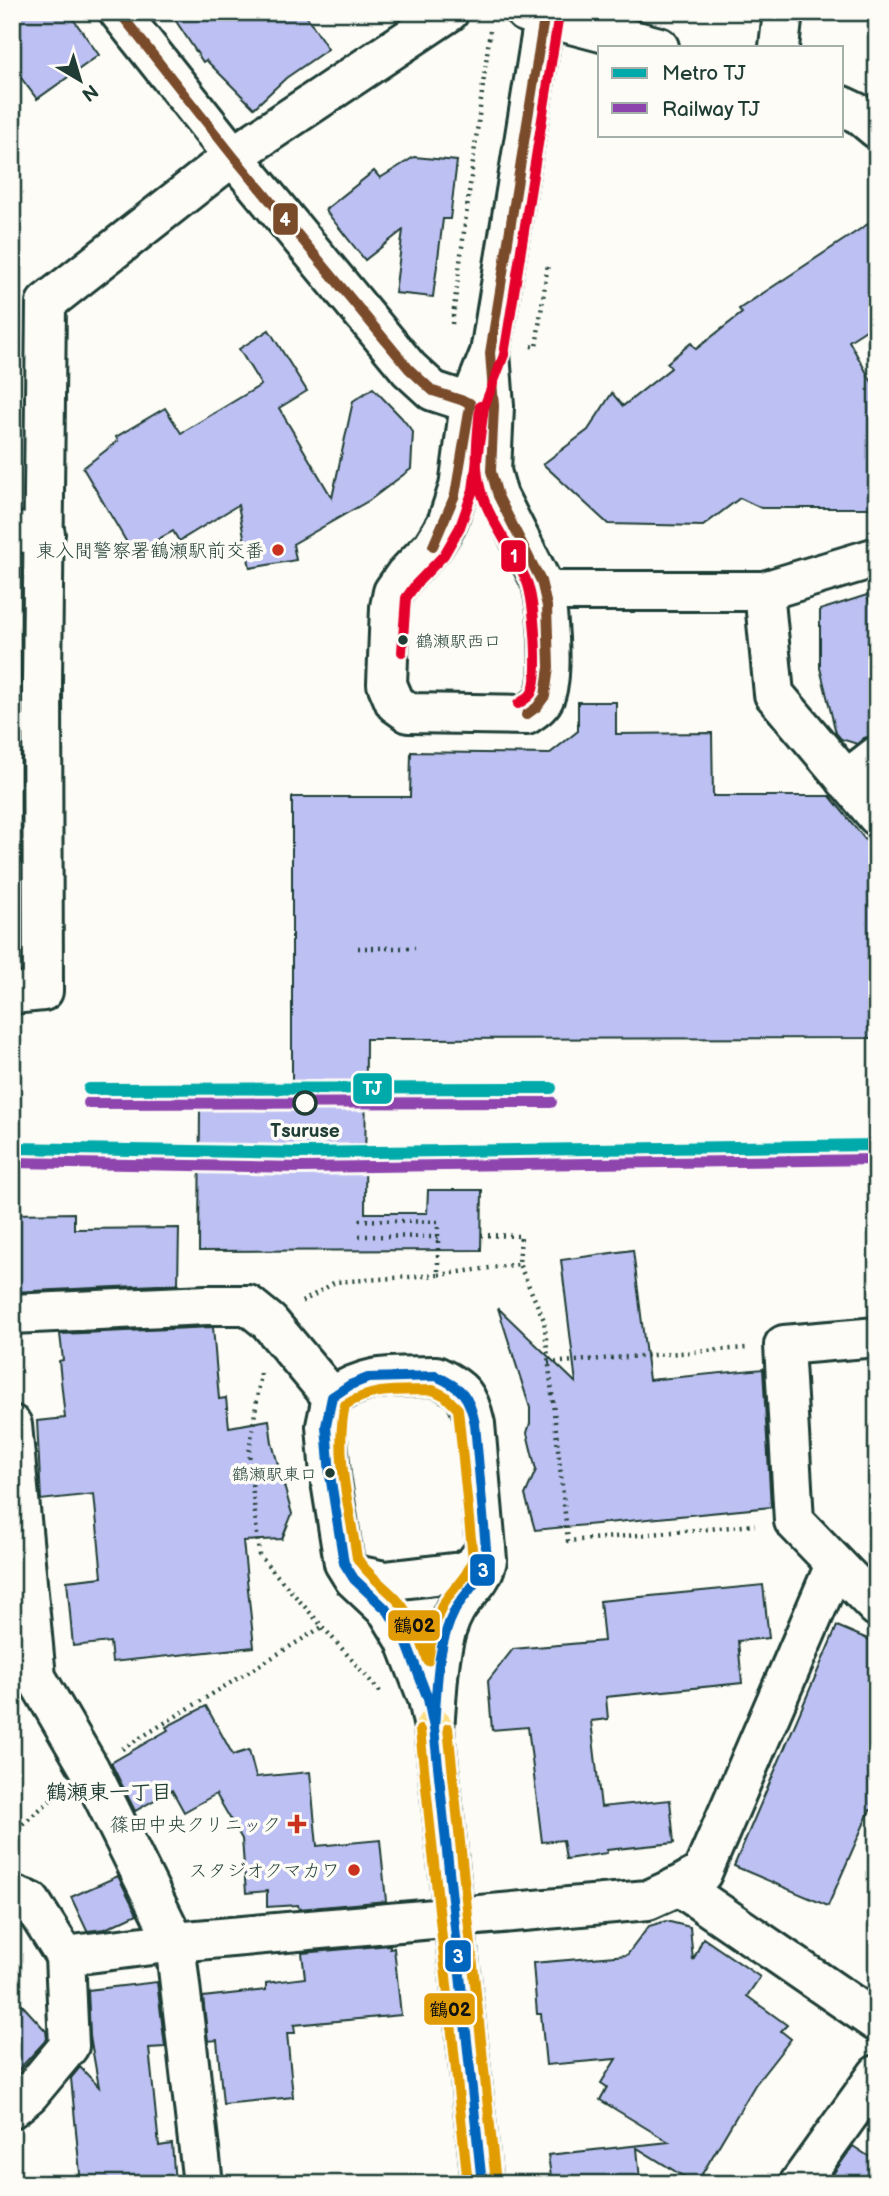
<svg xmlns="http://www.w3.org/2000/svg" width="889" height="2196" font-family="'Balsamiq Sans','Klee One',sans-serif">
<rect width="100%" height="100%" fill="#fdfcf7"/>
<filter id="ink" filterUnits="userSpaceOnUse"><feTurbulence type="fractalNoise" baseFrequency=".0143" numOctaves="2"/><feDisplacementMap in="SourceGraphic" scale="14" xChannelSelector="R" yChannelSelector="G"/><feConvolveMatrix kernelMatrix="1 2 1 2 8 2 1 2 1" color-interpolation-filters="sRGB"/></filter>
<g filter="url(#ink)">
<g fill="#bdc0f2" stroke="#1f3d34" stroke-width="2">
<path d="M 12,12 L 68,12 L 99,55 L 37,99 L 12,66 Z"/>
<path d="M 170,12 L 304,12 L 328,49 L 286,78 L 254,108 L 206,60 L 203,62 Z"/>
<path d="M 414,157 L 457,161 L 450,219 L 443,219 L 433,297 L 395,293 L 403,230 L 365,260 L 325,210 L 374,171 L 380,178 Z"/>
<path d="M 877,218 L 877,323 L 849,341 L 877,391 L 877,508 L 761,508 L 740,498 L 703,526 L 608,524 L 543,464 L 588,430 L 612,393 L 623,406 L 671,368 L 667,363 L 691,343 L 696,349 L 742,313 L 739,309 Z"/>
<path d="M 269,330 L 307,391 L 279,408 L 332,498 L 353,401 L 373,388 L 401,417 L 413,432 L 411,469 L 370,500 L 293,544 L 296,560 L 250,568 L 238,505 L 179,541 L 173,531 L 133,553 L 83,468 L 118,441 L 116,437 L 165,408 L 181,433 L 261,385 L 239,349 Z"/>
<path d="M 867,595 L 877,620 L 877,735 L 864,738 L 857,744 L 841,739 L 836,733 L 820,668 L 820,610 Z"/>
<path d="M 578,702 L 616,702 L 616,734 L 712,733 L 713,796 L 830,796 L 877,854 L 877,1038 L 366,1039 L 365,1213 L 427,1213 L 428,1190 L 482,1190 L 481,1250 L 199,1251 L 200,1101 L 292,1101 L 292,797 L 410,797 L 411,752 L 549,754 L 578,731 Z"/>
<path d="M 74,1213 L 74,1229 L 179,1228 L 178,1284 L 12,1292 L 12,1214 Z"/>
<path d="M 633,1250 L 649,1380 L 763,1369 L 771,1507 L 535,1530 L 525,1495 L 536,1470 L 527,1433 L 530,1423 L 530,1408 L 498,1308 L 576,1383 L 561,1260 Z"/>
<path d="M 213,1327 L 219,1399 L 226,1398 L 229,1427 L 269,1420 L 272,1443 L 292,1514 L 282,1539 L 243,1541 L 254,1647 L 112,1662 L 110,1642 L 73,1646 L 67,1581 L 102,1577 L 94,1494 L 41,1500 L 37,1421 L 65,1418 L 59,1361 L 63,1360 L 60,1334 Z"/>
<path d="M 763,1585 L 769,1638 L 738,1641 L 742,1683 L 606,1697 L 608,1719 L 591,1721 L 601,1807 L 670,1800 L 674,1843 L 607,1850 L 607,1853 L 566,1859 L 563,1840 L 542,1842 L 528,1727 L 492,1730 L 488,1681 L 513,1649 L 604,1641 L 600,1601 Z"/>
<path d="M 837,1626 L 877,1643 L 877,1813 L 870,1810 L 828,1906 L 734,1866 Z"/>
<path d="M 206,1706 L 233,1755 L 249,1750 L 256,1777 L 310,1772 L 317,1846 L 380,1840 L 386,1901 L 299,1909 L 298,1905 L 267,1907 L 267,1891 L 246,1893 L 242,1839 L 216,1794 L 184,1812 L 172,1790 L 135,1811 L 111,1763 L 168,1730 L 166,1727 Z"/>
<path d="M 118,1876 L 137,1914 L 105,1929 L 87,1931 L 71,1897 Z"/>
<path d="M 666,1921 L 690,1927 L 693,1961 L 703,1938 L 760,1977 L 747,1996 L 787,2025 L 781,2031 L 791,2039 L 755,2085 L 696,2184 L 637,2148 L 640,2180 L 603,2184 L 552,2184 L 548,2155 L 669,2142 L 600,2100 L 607,2087 L 601,2083 L 616,2059 L 546,2065 L 541,2014 L 537,2014 L 533,1963 L 627,1955 L 649,1926 Z"/>
<path d="M 390,1945 L 390,1949 L 394,1948 L 401,2015 L 294,2025 L 295,2033 L 287,2033 L 293,2097 L 223,2104 L 217,2040 L 208,2041 L 203,1997 L 266,1990 L 266,1983 L 305,1978 L 302,1953 Z"/>
<path d="M 157,1982 L 165,2047 L 149,2048 L 159,2146 L 172,2144 L 175,2184 L 81,2184 L 71,2078 L 80,2067 L 99,2087 L 90,2036 L 88,1990 Z"/>
<path d="M 12,1994 L 46,2031 L 47,2039 L 12,2077 Z"/>
<path d="M 853,2146 L 877,2162 L 877,2184 L 826,2184 Z"/>
</g>
<g fill="none" stroke-linecap="round" stroke-linejoin="round">
<g stroke="#1f3d34" stroke-width="44">
<g id="minor">
<path d="M 119,12 L 233,156 L 409,369 L 433,391 L 470,403"/>
<path d="M 525,12 L 659,47"/>
<path d="M 779,47 L 783,12"/>
<path d="M 842,106 L 859,114 L 877,129"/>
<path d="M 490,353 L 494,406 L 491,471 L 498,496 L 541,581 C 548,604 554,673 545,696 C 542,705 533,710 526,715 L 409,713 L 395,703 L 387,684 L 390,607 L 393,592 L 405,575 L 433,546 L 447,523 L 459,487 L 470,403 L 490,353 L 545,12"/>
<path d="M 12,532 L 45,534"/>
<path d="M 544,591 L 764,591 L 877,557"/>
<path d="M 764,591 L 774,694 L 877,816"/>
<path d="M 846,780 L 877,756"/>
<path d="M 12,994 L 43,991 L 42,682 L 46,303 L 233,156 L 449,12"/>
<path d="M 12,1314 L 206,1305 L 248,1305 L 269,1322 L 332,1397"/>
<path d="M 877,1337 L 784,1345 L 794,1521 L 877,1607"/>
<path d="M 436,1376 C 462,1388 469,1396 475,1424 L 487,1560 C 481,1585 466,1590 455,1610 C 436,1644 438,1691 434,1728 L 428,1699 L 405,1639 L 388,1611 L 354,1579 L 344,1563 L 330,1475 L 326,1426 L 332,1397 C 369,1372 393,1377 436,1376 Z"/>
<path d="M 12,1425 L 36,1677 L 89,1768 L 175,1942 L 203,2184"/>
<path d="M 351,1574 L 385,1581 L 461,1572 L 473,1566 L 486,1549"/>
<path d="M 679,1886 L 877,2022"/>
<path d="M 12,1895 L 31,1902 L 65,1956 L 69,2046 L 29,2094 L 12,2108"/>
<path d="M 65,1956 L 175,1942 L 648,1900 L 679,1886 L 702,1873 L 835,1565"/>
<path d="M 799,2184 L 877,2075"/>
</g>
</g>
<g stroke="#1f3d34" stroke-width="44">
<path id="major" d="M 434,1728 L 482,2184"/>
</g>
<g stroke="#1f3d34" stroke-width="4.5" stroke-dasharray="2 5" stroke-linecap="butt">
<path d="M 452,324 L 490,31"/>
<path d="M 531,346 L 536,347 L 548,263"/>
<path d="M 358,948 L 415,948"/>
<path d="M 359,1220 L 438,1222 L 438,1275 L 519,1264"/>
<path d="M 481,1235 L 521,1236 L 519,1264 L 544,1320 L 568,1541 L 755,1525"/>
<path d="M 359,1236 L 438,1237"/>
<path d="M 302,1302 L 335,1282 L 438,1275"/>
<path d="M 548,1363 L 746,1348"/>
<path d="M 261,1373 L 249,1452 L 259,1555 L 382,1694"/>
<path d="M 122,1749 L 322,1627"/>
<path d="M 12,1833 L 58,1794"/>
</g>
<use href="#minor" stroke="#fdfcf7" stroke-width="38"/>
<use href="#major" stroke="#fddf80" stroke-width="38"/>
<g stroke="#fdfcf7" stroke-width="16">
<g id="bus-1">
<path d="M 119,12 L 233,156 L 409,369 L 433,391 L 470,403"/>
<path d="M 433,546 L 455,495 L 470,406"/>
<path d="M 526,715 L 537,707 L 545,696 L 549,667 L 547,606 L 541,581 L 498,496 L 491,471 L 494,406 L 490,353 L 545,12"/>
</g>
</g>
<g stroke="#fdfcf7" stroke-width="16">
<g id="bus-2">
<path d="M 436,1376 C 462,1388 469,1395 475,1424 L 487,1560 C 481,1581 465,1592 455,1610 C 436,1646 437,1689 434,1728 L 428,1699 L 405,1639 L 388,1611 L 354,1579 L 344,1563 L 330,1475 L 326,1426 L 332,1397 L 350,1385 L 368,1378 Z"/>
<path d="M 434,1728 L 482,2184"/>
</g>
</g>
<g stroke="#fdfcf7" stroke-width="16">
<g id="bus-3">
<path d="M 480,406 C 478,435 473,463 481,491 C 491,524 514,551 527,582 C 534,599 541,679 531,694 C 528,698 522,701 518,704"/>
<path d="M 402,652 L 406,598 L 416,584 L 444,555 L 460,527 L 473,490 L 484,407 L 504,355 L 559,14"/>
</g>
</g>
<g stroke="#fdfcf7" stroke-width="16">
<g id="bus-4">
<path d="M 433,1390 L 445,1396 L 458,1409 L 473,1559 C 468,1578 451,1589 442,1606 C 434,1623 431,1642 428,1661 C 421,1640 413,1619 399,1602 C 385,1586 368,1576 357,1558 C 350,1509 334,1455 345,1405 C 373,1387 400,1391 433,1390 Z"/>
<path d="M 448,1728 L 496,2183"/>
<path d="M 420,1730 L 468,2184"/>
</g>
</g>
<use href="#bus-1" stroke="#7a4b2a" stroke-width="10"/>
<use href="#bus-2" stroke="#0065bd" stroke-width="10"/>
<use href="#bus-3" stroke="#e4002b" stroke-width="10"/>
<use href="#bus-4" stroke="#e19c05" stroke-width="10"/>
<g stroke="#fdfcf7" stroke-width="18">
<g id="rail-1">
<path d="M 89,1103 L 551,1102"/>
<path d="M 12,1162 L 301,1167 L 877,1159"/>
</g>
</g>
<use href="#rail-1" stroke="#8e44ad" stroke-width="12"/>
<g stroke="#fdfcf7" stroke-width="18">
<g id="metro-1">
<path d="M 89,1089 L 551,1088"/>
<path d="M 12,1148 L 301,1153 L 877,1145"/>
</g>
</g>
<use href="#metro-1" stroke="#01aaaa" stroke-width="12"/>
</g>
</g>
<g fill="#c8321e" stroke="#fdfcf7" stroke-width="2.5">
<circle cx="278" cy="550" r="7"/>
<path d="M293.5 1813.5h7v7h7v7h-7v7h-7v-7h-7v-7h7z"/>
<circle cx="354" cy="1870" r="7"/>
</g>
<g fill="#1f3d34" stroke="#fdfcf7" stroke-width="2.5">
<circle cx="403" cy="640" r="6"/>
<circle cx="330" cy="1473" r="6"/>
</g>
<circle fill="#fdfcf7" stroke="#1f3d34" stroke-width="3.5" cx="305" cy="1103" r="11"/>
<g text-anchor="middle" stroke-width="7" stroke-linejoin="round" paint-order="stroke">
<g font-size="17" fill="#1f3d34" stroke="#fdfcf7" text-anchor="start">
<text x="416" y="647">鶴瀬駅西口</text>
<text x="317" y="1480" text-anchor="end">鶴瀬駅東口</text>
</g>
<g font-size="19" fill="#1f3d34" stroke="#fdfcf7" text-anchor="end">
<text x="264" y="557">東入間警察署鶴瀬駅前交番</text>
<text x="281" y="1831">篠田中央クリニック</text>
<text x="340" y="1877">スタジオクマカワ</text>
</g>
<g font-size="19" font-weight="bold" fill="#1f3d34" stroke="#fdfcf7">
<text x="305" y="1137">Tsuruse</text>
</g>
<g font-size="21" font-weight="bold" fill="#1f3d34" stroke="#fdfcf7">
<text x="109" y="1799">鶴瀬東一丁目</text>
</g>
</g>
<g stroke="#fdfcf7" stroke-width="2.5">
<rect x="272" y="202" width="27" height="34" rx="7" fill="#7a4b2a"/>
<rect x="500" y="539" width="27" height="34" rx="7" fill="#e4002b"/>
<rect x="352" y="1072" width="41" height="33" rx="7" fill="#01aaaa"/>
<rect x="469" y="1553" width="27" height="34" rx="7" fill="#0065bd"/>
<rect x="387" y="1609" width="54" height="33" rx="7" fill="#e19c05"/>
<rect x="444" y="1939" width="28" height="34" rx="7" fill="#0065bd"/>
<rect x="423" y="1992" width="53" height="34" rx="7" fill="#e19c05"/>
</g>
<g font-size="19" text-anchor="middle" font-weight="bold" fill="#fff">
<text x="285" y="226">4</text>
<text x="514" y="563">1</text>
<text x="372" y="1095">TJ</text>
<text x="483" y="1577">3</text>
<text x="458" y="1963">3</text>
</g>
<g font-size="19" text-anchor="middle" font-weight="bold" fill="#111">
<text x="414" y="1632">鶴02</text>
<text x="450" y="2016">鶴02</text>
</g>
<rect width="889" height="2196" fill="none" stroke="#fdfcf7" stroke-width="42"/>
<rect x="21" y="21" width="847" height="2154" fill="none" stroke="#1f3d34" stroke-width="2.5" filter="url(#ink)"/>
<rect x="598" y="46" width="245" height="91" fill="#fdfcf7" stroke="#a4b0a9" stroke-width="2"/>
<rect x="612" y="68" width="35" height="10" fill="#01aaaa" stroke="#a4b0a9" stroke-width="2"/>
<text x="662" y="80" font-size="21" fill="#1f3d34">Metro TJ</text>
<rect x="612" y="103" width="35" height="10" fill="#8e44ad" stroke="#a4b0a9" stroke-width="2"/>
<text x="662" y="116" font-size="21" fill="#1f3d34">Railway TJ</text>
<g transform="translate(80 80) rotate(142)" stroke="#fdfcf7" stroke-width="5" paint-order="stroke">
<path d="M0-5L12 26L0 18L-12 26Z" fill="#1f3d34"/>
<text y="-10" font-size="19" font-weight="bold" text-anchor="middle" fill="#1f3d34">N</text>
</g>
</svg>
